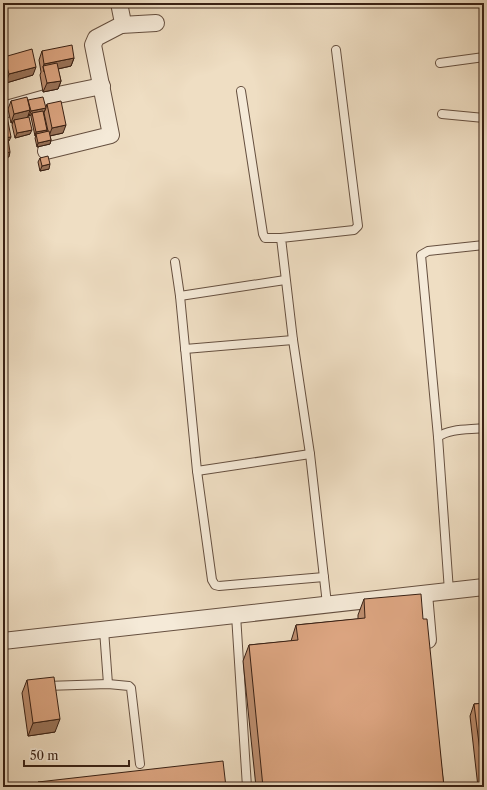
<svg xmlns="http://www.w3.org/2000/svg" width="487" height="790" font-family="'Libre Caslon Text',serif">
<rect width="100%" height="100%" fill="#efdec3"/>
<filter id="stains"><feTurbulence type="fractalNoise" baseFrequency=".005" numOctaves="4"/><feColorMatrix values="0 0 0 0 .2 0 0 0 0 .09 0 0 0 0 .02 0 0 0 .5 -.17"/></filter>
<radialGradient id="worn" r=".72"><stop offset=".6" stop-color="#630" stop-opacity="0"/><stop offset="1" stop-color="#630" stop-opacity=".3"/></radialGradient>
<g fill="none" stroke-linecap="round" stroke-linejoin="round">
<g stroke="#665040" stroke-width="10">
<g id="lane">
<path d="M 440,63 L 484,57"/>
<path d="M 241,91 L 263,234 L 265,238 L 281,238"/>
<path d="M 442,114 L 484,118"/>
<path d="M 175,262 L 180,296 L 197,471 L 212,580 L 215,585 L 219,586 L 324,577"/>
<path d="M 180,296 L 285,280"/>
<path d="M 185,349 L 293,340"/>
<path d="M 438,437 L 421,255 L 428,251 L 484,245"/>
<path d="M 197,471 L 310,454"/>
<path d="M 449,591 L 438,437 C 450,428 470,430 484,428"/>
<path d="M 327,604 L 310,454 L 293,340 L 281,238 L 354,230 L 358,226 L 336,50"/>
<path d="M 236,615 L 247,787"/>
<path d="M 104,630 L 108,684"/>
<path d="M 46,686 L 108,684 L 129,686 L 131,688 L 140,764"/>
</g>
</g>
<g stroke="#665040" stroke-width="18">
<g id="street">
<path d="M 121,25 L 156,23"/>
<path d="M 3,110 L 53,96 L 102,86"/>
<path d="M 46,151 L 111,135 L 93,45 L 96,38 L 121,25 L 123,23 L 119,3"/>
<path d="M 424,594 L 428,640"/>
<path d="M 3,641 L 484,587"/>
</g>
</g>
<use href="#lane" stroke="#f5ead8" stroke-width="8"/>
<use href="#street" stroke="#f5ead8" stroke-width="16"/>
</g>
<g fill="#bd8e6f" stroke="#382014">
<path d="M 42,51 L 74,58 L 71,66 L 58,69 L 61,81 L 58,89 L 43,92 L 40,75 L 41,72 L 39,60 Z"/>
<path d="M 4,57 L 33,75 L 6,83 L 3,72 L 3,60 Z"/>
<path d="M 28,100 L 44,112 L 43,112 L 47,130 L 46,132 L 48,131 L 44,113 L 47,104 L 63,133 L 50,136 L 51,140 L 50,144 L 37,147 L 35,138 L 36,136 L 35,136 L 31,117 L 31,115 L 29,116 L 29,114 L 28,117 L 30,134 L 15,138 L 12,125 L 13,122 L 11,123 L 8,109 L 11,101 Z"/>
<path d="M 40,158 L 49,169 L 40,171 L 38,162 Z"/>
<path d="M 364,599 L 423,619 L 444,787 L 256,787 L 243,661 L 249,645 L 291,641 L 296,625 L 358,619 L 358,615 Z"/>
<path d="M 27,680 L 55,732 L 28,736 L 22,693 Z"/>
<path d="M 484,703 L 484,787 L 478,787 L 470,716 L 474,704 Z"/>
<path d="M 38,782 L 226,787 L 36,787 Z"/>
</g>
<g fill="#9a745a" stroke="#382014">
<path d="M 74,58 L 71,66 L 44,72 L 43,67 L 44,64 Z"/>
<path d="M 36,67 L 33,75 L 6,83 L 9,74 Z"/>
<path d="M 61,81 L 58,89 L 43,92 L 47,83 Z"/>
<path d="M 6,93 L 3,100 L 3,94 Z"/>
<path d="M 46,108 L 44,112 L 33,115 L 32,113 L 31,115 L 29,116 L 31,111 Z"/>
<path d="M 30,110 L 27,119 L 14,120 L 13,122 L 11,123 L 14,114 Z"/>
<path d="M 66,125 L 63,133 L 49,136 L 52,128 Z"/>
<path d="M 32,130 L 30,134 L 15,138 L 17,133 Z"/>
<path d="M 47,130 L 45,134 L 36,134 L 36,136 L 35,136 L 36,132 Z"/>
<path d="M 11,137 L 9,141 L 3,142 L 3,138 Z"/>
<path d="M 51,140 L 50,144 L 37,147 L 38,143 Z"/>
<path d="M 10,152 L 9,157 L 3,158 L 3,154 Z"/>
<path d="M 50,164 L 49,169 L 40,171 L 42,166 Z"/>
<path d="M 60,719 L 55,732 L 28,736 L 33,723 Z"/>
</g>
<g fill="#dca581" stroke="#382014">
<path d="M 72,45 L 74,58 L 44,64 L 42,51 Z"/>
<path d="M 32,49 L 36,67 L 9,74 L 4,57 Z"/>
<path d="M 57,63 L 61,81 L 47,83 L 43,66 Z"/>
<path d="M 3,86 L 6,93 L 3,94 Z"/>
<path d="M 27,97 L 30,110 L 14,114 L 11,101 Z"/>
<path d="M 43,97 L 46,108 L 31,111 L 28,100 Z"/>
<path d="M 61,101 L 66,125 L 52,128 L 47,104 Z"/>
<path d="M 5,106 L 11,137 L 3,138 L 3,107 Z"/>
<path d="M 43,111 L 47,130 L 36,132 L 32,113 Z"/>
<path d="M 29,117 L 32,130 L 17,133 L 14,120 Z"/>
<path d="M 49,131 L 51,140 L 38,143 L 36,134 Z"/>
<path d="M 8,139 L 10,152 L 3,154 L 3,140 Z"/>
<path d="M 48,156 L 50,164 L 42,166 L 40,158 Z"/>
<path d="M 421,594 L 423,619 L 427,619 L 444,787 L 263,787 L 249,645 L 298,640 L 296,625 L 365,618 L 364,599 Z"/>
<path d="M 54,677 L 60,719 L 33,723 L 27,680 Z"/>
<path d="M 484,703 L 484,783 L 474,704 Z"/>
<path d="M 223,761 L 226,787 L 38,787 L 38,782 Z"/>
</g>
<rect width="487" height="790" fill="none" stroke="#efdec3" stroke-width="16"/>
<rect x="4" y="4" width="479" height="782" fill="none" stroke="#382014" stroke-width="2"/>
<rect x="8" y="8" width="471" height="774" fill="none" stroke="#382014"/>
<path d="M24 760v6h105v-6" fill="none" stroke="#382014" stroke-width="2"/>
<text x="30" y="760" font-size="12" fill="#382014" stroke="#f5ead8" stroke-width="3" paint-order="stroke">50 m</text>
<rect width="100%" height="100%" filter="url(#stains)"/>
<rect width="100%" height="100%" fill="url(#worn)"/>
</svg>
